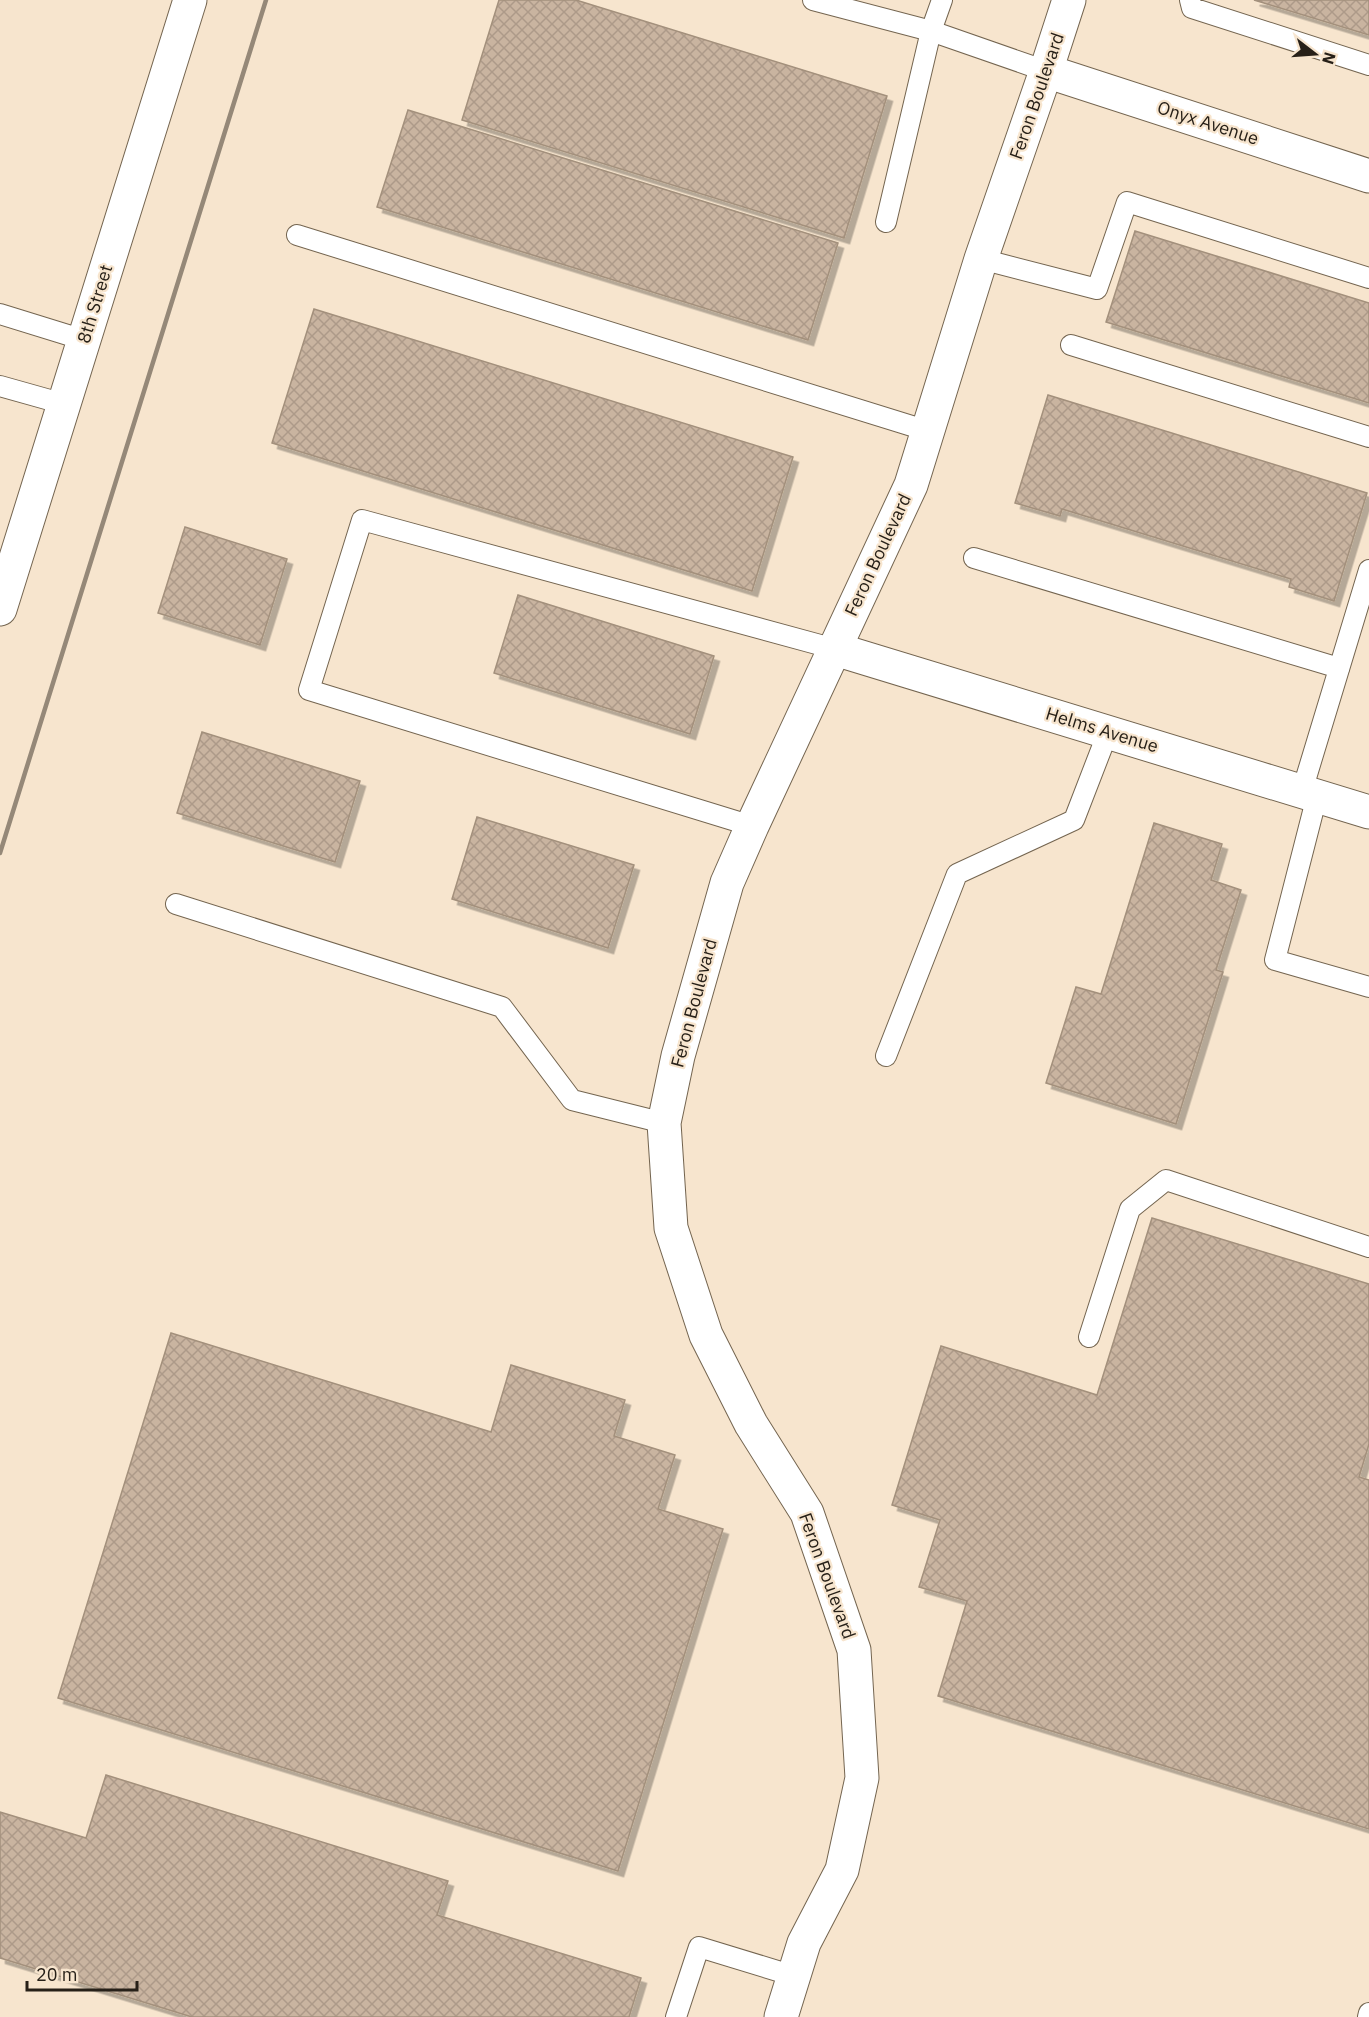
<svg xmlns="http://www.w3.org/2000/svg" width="1369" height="2017" font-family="'IBM Plex Sans',sans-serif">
<defs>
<pattern id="building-cross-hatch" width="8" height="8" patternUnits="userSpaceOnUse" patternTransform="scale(1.5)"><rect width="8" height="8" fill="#c9b4a0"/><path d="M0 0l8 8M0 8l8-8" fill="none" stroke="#ad9a89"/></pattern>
<filter id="shadow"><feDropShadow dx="5.5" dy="5.5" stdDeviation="0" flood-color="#0004"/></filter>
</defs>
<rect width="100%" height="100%" fill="#f7e5ce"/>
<g fill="url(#building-cross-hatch)" stroke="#a3907c" stroke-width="1.5" filter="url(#shadow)">
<path d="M 499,0 L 576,0 L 887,96 L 844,238 L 462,120 Z"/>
<path d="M 1254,0 L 1369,0 L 1369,35 Z"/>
<path d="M 408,110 L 838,243 L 808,340 L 377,207 Z"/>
<path d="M 1135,231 L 1369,303 L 1369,403 L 1106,322 Z"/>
<path d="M 314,309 L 793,457 L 752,591 L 272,443 Z"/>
<path d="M 1048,395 L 1367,493 L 1334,601 L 1289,587 L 1291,579 L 1062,509 L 1060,516 L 1015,503 Z"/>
<path d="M 185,527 L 287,559 L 260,645 L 158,613 Z"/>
<path d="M 518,595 L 714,656 L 690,734 L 494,673 Z"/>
<path d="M 202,732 L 360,781 L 335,862 L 177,813 Z"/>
<path d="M 477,817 L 634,865 L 608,948 L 452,899 Z"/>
<path d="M 1154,823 L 1222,844 L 1211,880 L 1241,890 L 1216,970 L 1223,972 L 1176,1124 L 1046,1083 L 1076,987 L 1101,994 Z"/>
<path d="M 1152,1218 L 1369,1284 L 1369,1444 L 1359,1477 L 1369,1480 L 1369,1829 L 938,1696 L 967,1601 L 919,1587 L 940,1520 L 892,1505 L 941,1346 L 1097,1395 Z"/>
<path d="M 171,1333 L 491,1432 L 511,1365 L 625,1400 L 614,1436 L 675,1455 L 658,1509 L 723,1529 L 618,1871 L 58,1698 Z"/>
<path d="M 106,1775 L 448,1881 L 437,1915 L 641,1978 L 629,2017 L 192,2017 L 0,1958 L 0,1812 L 86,1838 Z"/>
</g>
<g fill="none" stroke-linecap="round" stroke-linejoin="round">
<g stroke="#746550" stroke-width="22">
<g id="lane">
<path d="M 813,0 L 931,31 L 1046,71"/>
<path d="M 1190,0 L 1192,8 L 1369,65"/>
<path d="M 886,222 L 931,31 L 942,0"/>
<path d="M 297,235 L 928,431"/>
<path d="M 981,259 L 1097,289 L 1127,202 L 1369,278"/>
<path d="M 0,314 L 84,340"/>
<path d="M 1071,345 L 1369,437"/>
<path d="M 0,386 L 64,404"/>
<path d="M 974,558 L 1339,668"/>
<path d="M 1302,791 L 1369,570"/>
<path d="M 1317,796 L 1275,960 L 1369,987"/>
<path d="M 752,826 L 309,690 L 362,520 L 835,649"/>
<path d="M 176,904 L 502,1007 L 572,1100 L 664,1123"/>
<path d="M 886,1056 L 957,874 L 1074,820 L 1108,732"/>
<path d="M 1089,1337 L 1130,1209 L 1166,1180 L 1369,1247"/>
<path d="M 676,2017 L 699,1947 L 794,1976"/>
<path d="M 1368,2017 L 1369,2013"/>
</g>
</g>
<g stroke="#746550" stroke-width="35">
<g id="street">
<path d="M 1046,71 L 1369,176"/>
<path d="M 835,649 L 1369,812"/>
<path d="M 781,2017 L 804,1943 L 842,1870 L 862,1778 L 854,1650 L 807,1513 L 751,1424 L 706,1335 L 671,1228 L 664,1123 L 678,1056 L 727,883 L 752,826 L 911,485 L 981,259 L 1046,71 L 1069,0"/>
</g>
</g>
<g stroke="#746550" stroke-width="35">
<path id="secondary" d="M 0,609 L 190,0"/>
</g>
<use href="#lane" stroke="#fff" stroke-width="20"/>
<use href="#street" stroke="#fff" stroke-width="33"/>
<use href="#secondary" stroke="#fff" stroke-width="33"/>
<path stroke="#958878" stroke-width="4.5" d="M 0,853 L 266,0"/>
</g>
<g text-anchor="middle" stroke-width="4.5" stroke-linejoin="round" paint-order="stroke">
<g font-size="18" fill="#272018" stroke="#f7e5ce">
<text transform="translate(1037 96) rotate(-71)" y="6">Feron Boulevard</text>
<text transform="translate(1208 123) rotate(18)" y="6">Onyx Avenue</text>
<text transform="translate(95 304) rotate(-73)" y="6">8th Street</text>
<text transform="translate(878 555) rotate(-65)" y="6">Feron Boulevard</text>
<text transform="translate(1102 730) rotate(17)" y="6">Helms Avenue</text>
<text transform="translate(694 1003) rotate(-75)" y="6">Feron Boulevard</text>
<text transform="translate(827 1576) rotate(70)" y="6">Feron Boulevard</text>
</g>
</g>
<g transform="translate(1315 54) rotate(107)" stroke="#f7e5ce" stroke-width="4.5" paint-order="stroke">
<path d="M0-4.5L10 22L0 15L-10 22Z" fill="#272018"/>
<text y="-9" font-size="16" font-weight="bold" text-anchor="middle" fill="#272018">N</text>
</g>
<path d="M27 1981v9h110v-9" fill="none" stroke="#272018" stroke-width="3"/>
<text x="36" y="1981" font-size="18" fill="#272018" stroke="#f7e5ce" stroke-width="4.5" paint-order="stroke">20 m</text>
</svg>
